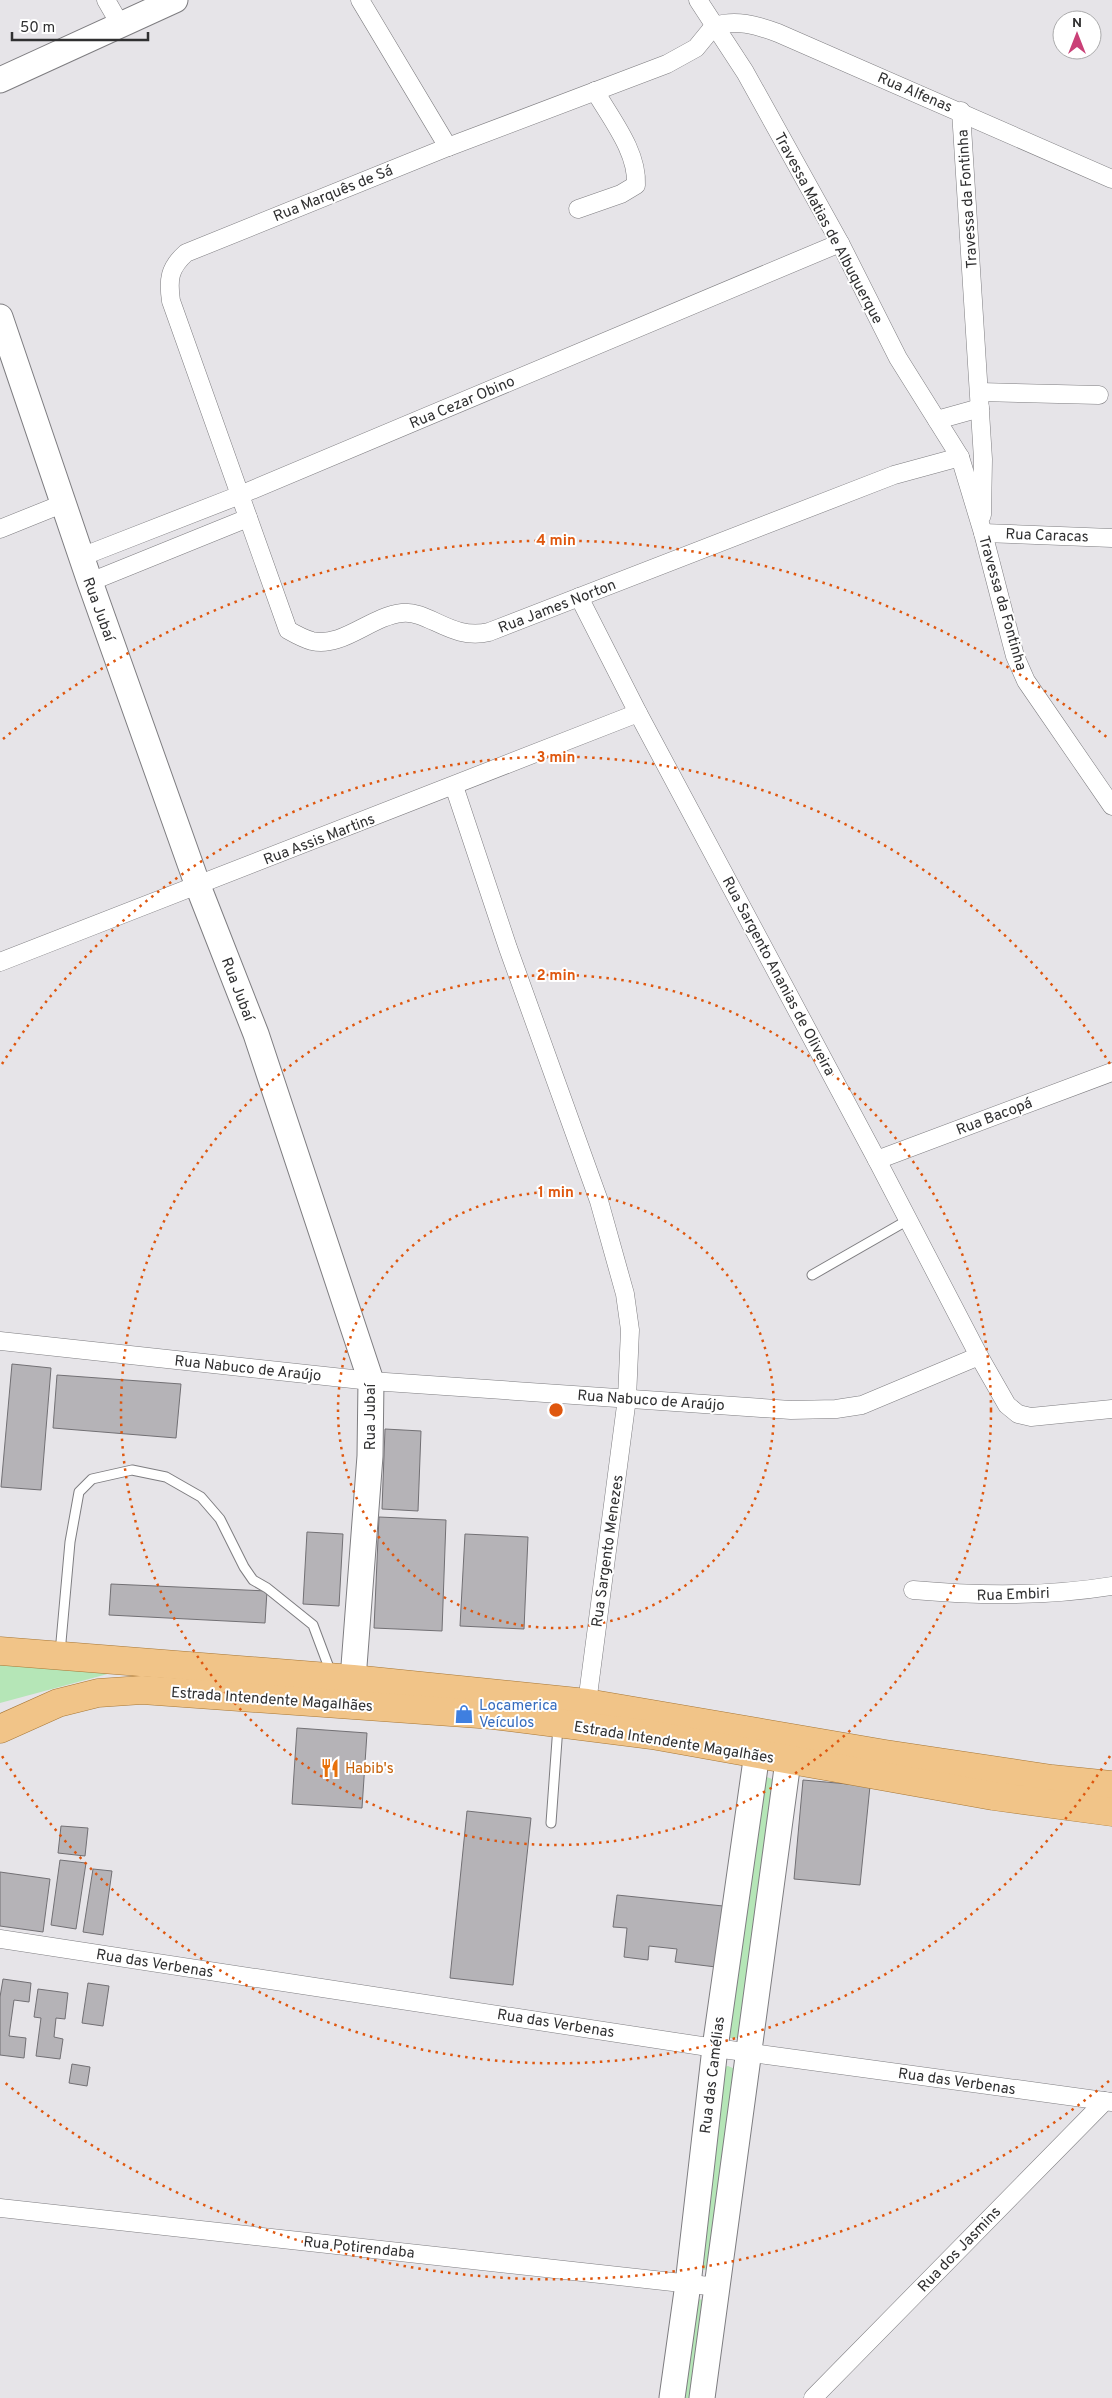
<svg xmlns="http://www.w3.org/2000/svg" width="1112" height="2398" font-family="Overpass,sans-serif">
<rect width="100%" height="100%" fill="#e6e4e8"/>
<g fill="#b5e6b7">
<path d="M 0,1662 L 115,1672 L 0,1703 Z"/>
<path d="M 764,1776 L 775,1780 L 740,2038 L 728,2038 Z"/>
<path d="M 728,2066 L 735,2069 L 708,2270 L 700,2269 L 724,2067 Z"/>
<path d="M 698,2299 L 704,2300 L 696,2398 L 676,2398 Z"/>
</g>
<g fill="#b5b3b7" stroke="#727074">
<path d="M 12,1364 L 51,1368 L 41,1490 L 1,1487 Z"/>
<path d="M 57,1375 L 181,1384 L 176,1438 L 53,1428 Z"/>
<path d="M 385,1429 L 421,1431 L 418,1511 L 382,1509 Z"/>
<path d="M 379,1517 L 446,1520 L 442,1631 L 374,1628 Z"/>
<path d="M 307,1532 L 343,1534 L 339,1606 L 303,1604 Z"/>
<path d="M 465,1534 L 528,1537 L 524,1629 L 460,1626 Z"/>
<path d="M 111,1584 L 267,1591 L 265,1623 L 109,1615 Z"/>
<path d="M 297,1728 L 367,1733 L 362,1808 L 292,1804 Z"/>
<path d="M 803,1780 L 870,1786 L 860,1885 L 794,1879 Z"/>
<path d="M 467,1811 L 531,1818 L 513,1985 L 450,1978 Z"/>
<path d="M 61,1826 L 88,1828 L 85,1856 L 58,1853 Z"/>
<path d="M 60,1860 L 86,1863 L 76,1929 L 51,1925 Z"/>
<path d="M 93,1869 L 112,1871 L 103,1935 L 83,1932 Z"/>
<path d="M 0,1872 L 50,1879 L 43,1932 L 0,1926 Z"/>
<path d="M 617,1895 L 723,1906 L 716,1967 L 675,1962 L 677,1949 L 649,1946 L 648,1960 L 624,1957 L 627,1928 L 613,1927 Z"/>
<path d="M 3,1979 L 31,1983 L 29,2002 L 14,2000 L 9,2036 L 26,2038 L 24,2058 L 0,2055 L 0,1997 Z"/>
<path d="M 88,1983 L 109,1986 L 103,2026 L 82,2023 Z"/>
<path d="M 38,1989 L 68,1993 L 65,2019 L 56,2018 L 54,2037 L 63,2039 L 60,2059 L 36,2056 L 41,2018 L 34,2017 Z"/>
<path d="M 72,2064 L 90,2067 L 87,2086 L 69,2083 Z"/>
</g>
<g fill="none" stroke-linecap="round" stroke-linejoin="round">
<g stroke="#7e7d80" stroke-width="11">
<g id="lane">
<path d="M 812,1275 L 908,1220"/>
<path d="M 60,1653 L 70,1542 L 79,1492 L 92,1479 L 132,1470 L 166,1477 L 201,1497 L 220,1519 L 244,1567 L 253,1580 L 267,1588 L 313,1625 L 331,1673"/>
<path d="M 551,1823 L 558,1726"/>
</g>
</g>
<g stroke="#7e7d80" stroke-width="19">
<g id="street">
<path d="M 106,0 L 121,26"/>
<path d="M 360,0 L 448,147"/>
<path d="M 698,0 L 745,72 L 840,243 L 898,358 L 960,457 L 983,533 L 1015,656 L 1026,681 L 1112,806"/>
<path d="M 714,26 L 696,48 L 667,64 L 448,147 L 186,253 C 169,268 168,280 171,301 L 288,630 C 295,634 304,639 312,641 C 343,648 371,616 402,613 C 429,610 451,641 489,632 L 894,475 L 960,457"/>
<path d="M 714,26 C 736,19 756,25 778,33 L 1112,179"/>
<path d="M 961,111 L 983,459 L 982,515"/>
<path d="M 578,209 L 621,194 L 636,185 C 638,152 611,119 595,91"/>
<path d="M 980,392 L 1099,395"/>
<path d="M 937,420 L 980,408"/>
<path d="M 0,529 L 62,504"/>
<path d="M 983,533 L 1112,538"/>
<path d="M 81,557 L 240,495 L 840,243"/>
<path d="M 90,582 L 248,518"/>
<path d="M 579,597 L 638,713 L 877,1160 L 979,1356 L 1007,1405 L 1018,1414 L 1031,1417 L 1112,1409"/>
<path d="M 454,786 L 508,948 L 599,1201 L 625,1294 L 630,1330 L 627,1398 L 587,1703"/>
<path d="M 0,962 L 638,713"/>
<path d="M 877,1160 L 1112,1072"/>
<path d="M 0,1341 L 371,1381 L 791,1410 L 836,1409 L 862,1405 L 979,1356"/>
<path d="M 913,1590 C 980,1596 1045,1597 1112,1586"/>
<path d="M 0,1939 L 715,2048 L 1112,2102"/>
<path d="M 0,2208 L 718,2287"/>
<path d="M 813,2398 L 1105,2101"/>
</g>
</g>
<g stroke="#7e7d80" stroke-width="27">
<g id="secondary">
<path d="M 0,80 L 175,0"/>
<path d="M 0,317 L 90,582 L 198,886 L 256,1034 L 371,1381 L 370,1456 L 353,1679"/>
<path d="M 672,2398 L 688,2284 L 715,2048 L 757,1753"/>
<path d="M 702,2398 L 788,1761"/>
</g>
</g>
<g stroke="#a77736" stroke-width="29">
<g id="primary">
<path d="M 0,1651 L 353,1679 L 587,1703 L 885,1754 L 1052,1779 L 1112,1785"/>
<path d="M 0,1729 L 58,1703 L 98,1693 L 142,1690 L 493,1715 L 652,1735 L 993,1796 L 1112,1812"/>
</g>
</g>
<use href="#lane" stroke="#fff" stroke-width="9"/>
<use href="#street" stroke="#fff" stroke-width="18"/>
<use href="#secondary" stroke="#fff" stroke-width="25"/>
<use href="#primary" stroke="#f1c488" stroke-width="28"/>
</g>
<g fill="none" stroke="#df570e" stroke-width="2.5" stroke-dasharray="2.5 5">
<circle cx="556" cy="1410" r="218"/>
<circle cx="556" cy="1410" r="435"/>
<path d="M1110 1756A653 653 0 0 1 2 1756M2 1064A653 653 0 0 1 1110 1064"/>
<path d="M1109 2081A870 870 0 0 1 3 2081M3 739A870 870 0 0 1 1109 739"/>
</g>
<defs>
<g id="shop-bare" transform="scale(1.5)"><path d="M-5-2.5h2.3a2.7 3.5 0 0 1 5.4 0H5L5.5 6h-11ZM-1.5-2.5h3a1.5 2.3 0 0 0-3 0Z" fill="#3f7fe0" stroke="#fff" stroke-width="2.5" paint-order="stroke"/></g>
<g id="restaurant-bare" transform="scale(1.5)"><path d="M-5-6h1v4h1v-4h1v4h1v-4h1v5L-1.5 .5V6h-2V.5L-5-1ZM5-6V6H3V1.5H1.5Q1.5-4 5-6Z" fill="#e8710a" stroke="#fff" stroke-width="2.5" paint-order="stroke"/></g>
</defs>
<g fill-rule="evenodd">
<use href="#shop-bare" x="464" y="1714"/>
<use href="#restaurant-bare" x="330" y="1768"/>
</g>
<g text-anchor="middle" stroke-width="4" stroke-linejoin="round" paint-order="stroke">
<g font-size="15" fill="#303031" stroke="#fff">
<text transform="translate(915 92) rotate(23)" y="5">Rua Alfenas</text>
<text transform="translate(333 193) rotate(-22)" y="5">Rua Marquês de Sá</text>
<text transform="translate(967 199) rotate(-94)" y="5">Travessa da Fontinha</text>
<text transform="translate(829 228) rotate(62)" y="5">Travessa Matias de Albuquerque</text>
<text transform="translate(462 402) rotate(-23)" y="5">Rua Cezar Obino</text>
<text transform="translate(1047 535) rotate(2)" y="5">Rua Caracas</text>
<text transform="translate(1003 603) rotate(74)" y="5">Travessa da Fontinha</text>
<text transform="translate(557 606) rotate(-21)" y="5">Rua James Norton</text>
<text transform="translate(99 609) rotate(70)" y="5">Rua Jubaí</text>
<text transform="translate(319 839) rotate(-21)" y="5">Rua Assis Martins</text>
<text transform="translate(779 976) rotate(62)" y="5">Rua Sargento Ananias de Oliveira</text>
<text transform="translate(238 989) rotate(69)" y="5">Rua Jubaí</text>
<text transform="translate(994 1116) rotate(-21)" y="5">Rua Bacopá</text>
<text transform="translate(248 1368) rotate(6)" y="5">Rua Nabuco de Araújo</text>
<text transform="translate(651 1400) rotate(4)" y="5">Rua Nabuco de Araújo</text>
<text transform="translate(370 1417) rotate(-90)" y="5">Rua Jubaí</text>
<text transform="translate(607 1551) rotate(-82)" y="5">Rua Sargento Menezes</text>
<text transform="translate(1013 1594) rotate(-2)" y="5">Rua Embiri</text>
<text transform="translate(272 1699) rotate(4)" y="5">Estrada Intendente Magalhães</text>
<text transform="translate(674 1742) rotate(9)" y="5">Estrada Intendente Magalhães</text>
<text transform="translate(155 1963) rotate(9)" y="5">Rua das Verbenas</text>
<text transform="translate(556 2023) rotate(9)" y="5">Rua das Verbenas</text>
<text transform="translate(712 2075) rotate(-83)" y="5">Rua das Camélias</text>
<text transform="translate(957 2081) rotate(8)" y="5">Rua das Verbenas</text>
<text transform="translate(359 2247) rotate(6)" y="5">Rua Potirendaba</text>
<text transform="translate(959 2249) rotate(-46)" y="5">Rua dos Jasmins</text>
</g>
<g font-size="15" fill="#366cbe" stroke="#fff" text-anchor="start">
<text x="479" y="1710">Locamerica<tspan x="479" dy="17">Veículos</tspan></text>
</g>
<g font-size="15" fill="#c56008" stroke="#fff" text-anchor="start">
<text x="345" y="1773">Habib's</text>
</g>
</g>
<circle cx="556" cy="1410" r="8" fill="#df570e" stroke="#fff" stroke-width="2.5"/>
<g font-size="15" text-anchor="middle" font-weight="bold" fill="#df570e" stroke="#fff" stroke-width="4" stroke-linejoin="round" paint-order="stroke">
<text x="556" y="545">4 min</text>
<text x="556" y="762">3 min</text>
<text x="556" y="980">2 min</text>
<text x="556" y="1197">1 min</text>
</g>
<g transform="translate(1077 35)"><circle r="24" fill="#ffffff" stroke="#acacad"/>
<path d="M0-4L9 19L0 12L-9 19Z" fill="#ca4077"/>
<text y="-8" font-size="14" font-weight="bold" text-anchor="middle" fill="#303031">N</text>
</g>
<path d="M12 32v8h136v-8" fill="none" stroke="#303031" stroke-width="2.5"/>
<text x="20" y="32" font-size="15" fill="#303031" stroke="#ffffff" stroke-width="4" paint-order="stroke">50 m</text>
</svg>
